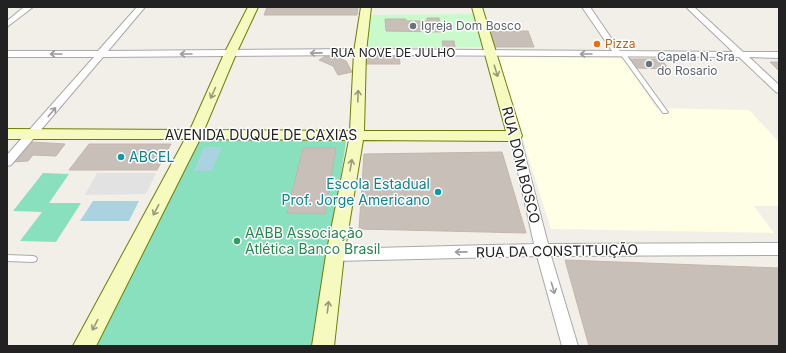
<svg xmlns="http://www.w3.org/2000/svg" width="786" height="353" font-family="Inter,sans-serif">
<rect width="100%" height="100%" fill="#f2efe9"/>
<path fill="#ffffe5" d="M 497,57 L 623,58 L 656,108 L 749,110 L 779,142 L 779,206 L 754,206 L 774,233 L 551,229 Z"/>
<path fill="#c8facc" d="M 477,14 L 485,47 L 364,48 L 367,15 Z"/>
<g fill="#88e0be">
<path d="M 197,135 L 347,136 L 314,346 L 92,346 Z"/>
<path d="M 43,173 L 69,174 L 49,203 L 81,203 L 56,242 L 20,241 L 42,212 L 13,211 Z"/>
</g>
<path fill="#e2e2e2" d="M 97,173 L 156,173 L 146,194 L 85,195 Z"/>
<g fill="#aad3df">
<path d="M 204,147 L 222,147 L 212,171 L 194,171 Z"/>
<path d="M 93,201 L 139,201 L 129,221 L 80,221 Z"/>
</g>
<g fill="#c7bfb8" stroke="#c4b6ab">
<path d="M 267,7 L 358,7 L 357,15 L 264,15 Z"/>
<path d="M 427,18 L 439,18 L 442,32 L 386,31 L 385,19 L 406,19 L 406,21 L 427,21 Z"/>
<path d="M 487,31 L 528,31 L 534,47 L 491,47 Z"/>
<path d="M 442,41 L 454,41 L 455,47 L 443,47 Z"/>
<path d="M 329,54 L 346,61 L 352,72 L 338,75 L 333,66 L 319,60 Z"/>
<path d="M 364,54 L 399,54 L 400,64 L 364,64 Z"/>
<path d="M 629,59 L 661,59 L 669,69 L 636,68 Z"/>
<path d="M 770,62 L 779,62 L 779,71 Z"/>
<path d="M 32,142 L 65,144 L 56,156 L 33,155 L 28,161 L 13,162 Z"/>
<path d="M 89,144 L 171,144 L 157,170 L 69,170 Z"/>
<path d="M 303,148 L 336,148 L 325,214 L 287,213 Z"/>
<path d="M 502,152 L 526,233 L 359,229 L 364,154 Z"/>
<path d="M 565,260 L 779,268 L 779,346 L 589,346 Z"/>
</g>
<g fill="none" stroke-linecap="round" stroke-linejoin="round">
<g stroke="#a9a9a9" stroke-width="2">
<g id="lane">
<path d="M 621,53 L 625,53 L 667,111 L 668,112 L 667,113 L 663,113 L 621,55 Z"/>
<path d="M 7,255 L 33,256 L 36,257 L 37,259 L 36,261 L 33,262 L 7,261 Z"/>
</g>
</g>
<g stroke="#a9a9a9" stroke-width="2">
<g id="street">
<path d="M 24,7 L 33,7 L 7,27 L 7,21 Z"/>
<path d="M 137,7 L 145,7 L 108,51 L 360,49 L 612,51 L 582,7 L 590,7 L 620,51 L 733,52 L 686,7 L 694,7 L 743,52 L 779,52 L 779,58 L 749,57 L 779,85 L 779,93 L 776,92 L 739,57 L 360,55 L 103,57 L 11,165 L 7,166 L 7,155 L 94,57 L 7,57 L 7,51 L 98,51 Z"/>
<path d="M 515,132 L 519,133 L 520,136 L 548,244 L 779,243 L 779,255 L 551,256 L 578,346 L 562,346 L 537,256 L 335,261 L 330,259 L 328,255 L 330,251 L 335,249 L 534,244 L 510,136 L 511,133 Z"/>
</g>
</g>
<g stroke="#707d05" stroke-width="2">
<path id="secondary" d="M 248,7 L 258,7 L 236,54 L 204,130 L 350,131 L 354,52 L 361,7 L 371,7 L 366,52 L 364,131 L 506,131 L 472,7 L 482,7 L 522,136 L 520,139 L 515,141 L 363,140 L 344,255 L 334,346 L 312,346 L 326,255 L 349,140 L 200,139 L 96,346 L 73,346 L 185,139 L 7,139 L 7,129 L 190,130 L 224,54 Z"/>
</g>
<use href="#lane" fill="#fff" fill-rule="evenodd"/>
<use href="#street" fill="#fff" fill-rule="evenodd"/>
<use href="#secondary" fill="#f7fabf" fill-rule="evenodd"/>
</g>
<defs><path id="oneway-shaft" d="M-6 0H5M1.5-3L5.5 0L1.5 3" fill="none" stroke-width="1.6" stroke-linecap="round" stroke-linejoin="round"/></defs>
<g stroke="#9c9c9c">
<use href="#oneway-shaft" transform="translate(316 53) rotate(179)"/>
<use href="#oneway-shaft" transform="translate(56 54) rotate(-180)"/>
<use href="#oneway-shaft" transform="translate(186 54) rotate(180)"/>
<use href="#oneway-shaft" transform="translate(586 54) rotate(-180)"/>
<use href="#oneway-shaft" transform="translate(52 112) rotate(-50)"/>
<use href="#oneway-shaft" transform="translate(461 252) rotate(179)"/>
<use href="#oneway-shaft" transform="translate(553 288) rotate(74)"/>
</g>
<g stroke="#979978">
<use href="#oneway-shaft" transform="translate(496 71) rotate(73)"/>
<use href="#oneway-shaft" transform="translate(213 93) rotate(114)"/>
<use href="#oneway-shaft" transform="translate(358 96) rotate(-88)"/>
<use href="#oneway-shaft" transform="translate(351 165) rotate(-80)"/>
<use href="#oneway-shaft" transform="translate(156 210) rotate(118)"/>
<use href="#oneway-shaft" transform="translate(328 307) rotate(-83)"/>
<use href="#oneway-shaft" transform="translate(95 325) rotate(118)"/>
</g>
<g fill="#6b7280" stroke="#fff" stroke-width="1.5">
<circle cx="413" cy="26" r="4"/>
<circle cx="649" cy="64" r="4"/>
</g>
<circle fill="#e8710a" stroke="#fff" stroke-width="1.5" cx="597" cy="44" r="4"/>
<g fill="#0f9aa8" stroke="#fff" stroke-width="1.5">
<circle cx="121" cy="157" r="4"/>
<circle cx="438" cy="192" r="4"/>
</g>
<circle fill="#2e9e5b" stroke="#fff" stroke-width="1.5" cx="237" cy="241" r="4"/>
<g text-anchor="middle" stroke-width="3" stroke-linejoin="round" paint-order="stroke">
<g font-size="12" fill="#5b616d" stroke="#fff" text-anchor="start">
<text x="421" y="30">Igreja Dom Bosco</text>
<text x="657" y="61">Capela N. Sra.<tspan x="657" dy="14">do Rosario</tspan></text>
</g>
<g font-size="12" fill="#c56008" stroke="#fff" text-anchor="start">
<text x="605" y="48">Pizza</text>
</g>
<g font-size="12" fill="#222" stroke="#fff">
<text x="393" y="57">RUA NOVE DE JULHO</text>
</g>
<g font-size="14" fill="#222" stroke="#fff">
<text x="261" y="140">AVENIDA DUQUE DE CAXIAS</text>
<text transform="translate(521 165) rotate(76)" y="5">RUA DOM BOSCO</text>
<text transform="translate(557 251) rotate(-1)" y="5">RUA DA CONSTITUIÇÃO</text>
</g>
<g font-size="14" fill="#0d838f" stroke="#fff" text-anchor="start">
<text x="129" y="162">ABCEL</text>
<text x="430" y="189" text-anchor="end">Escola Estadual<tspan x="430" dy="16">Prof. Jorge Americano</tspan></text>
</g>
<g font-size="14" fill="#27864d" stroke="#fff" text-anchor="start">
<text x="245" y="238">AABB Associação<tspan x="245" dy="16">Atlética Banco Brasil</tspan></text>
</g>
</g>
<rect width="786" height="353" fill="none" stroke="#222222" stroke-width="16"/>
</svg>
